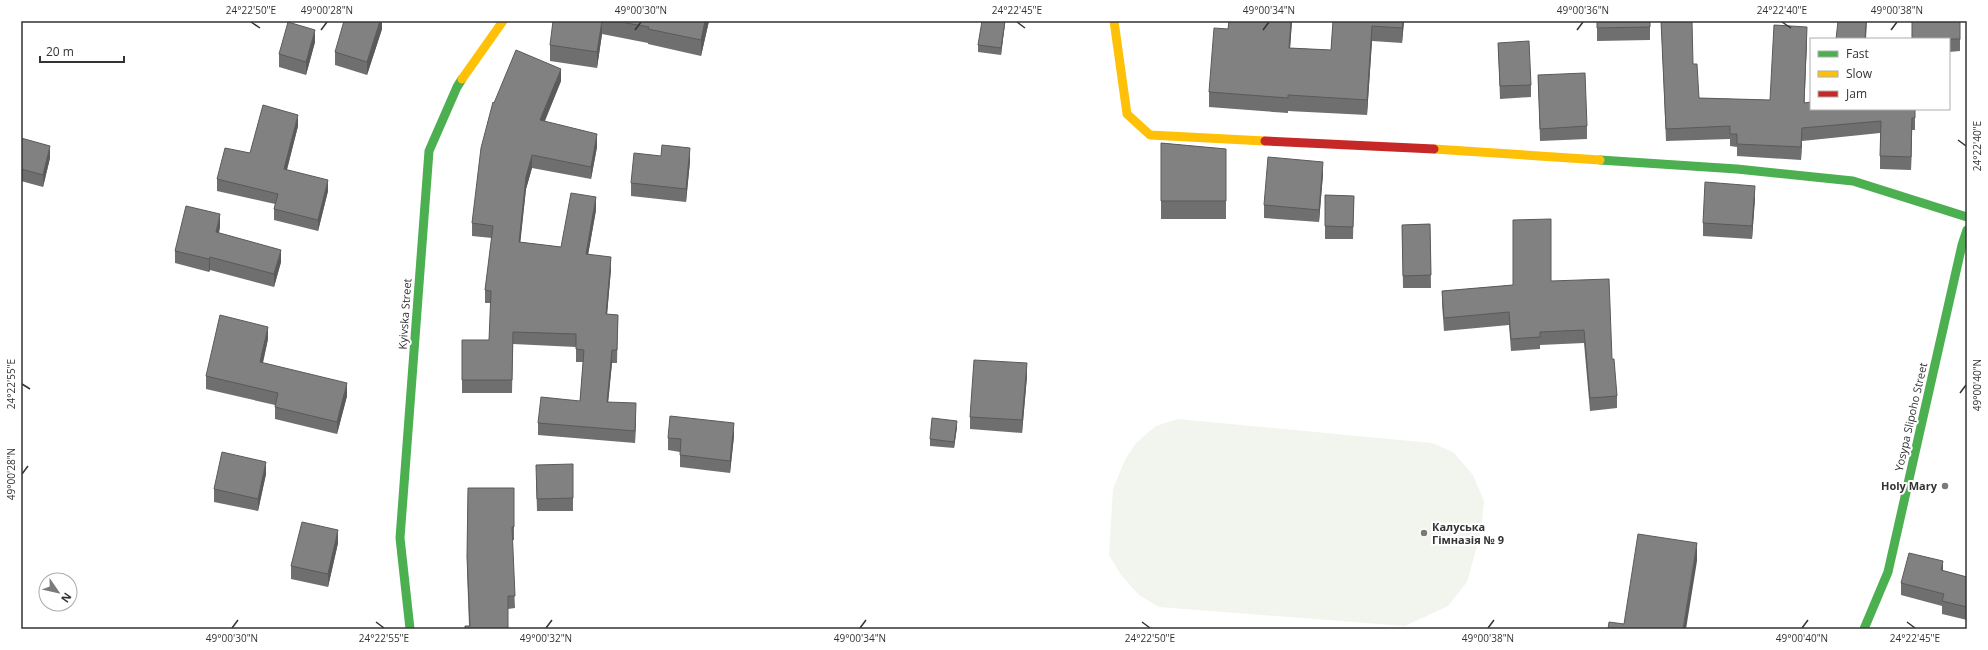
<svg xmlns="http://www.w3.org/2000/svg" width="1988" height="650" font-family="'Open Sans',sans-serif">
<rect width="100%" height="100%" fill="#fff"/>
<path fill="#f1f5ed" d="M 1178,419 L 1432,443 L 1453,452 L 1473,475 L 1484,501 L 1481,532 L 1467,582 L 1448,606 L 1405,626 L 1159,607 L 1139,595 L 1121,575 L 1109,555 L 1113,489 L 1125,460 L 1136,443 L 1156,426 Z"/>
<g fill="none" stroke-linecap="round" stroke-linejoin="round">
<g stroke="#4caf50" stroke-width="9">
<path d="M 1600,160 L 1737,169 L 1853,181 L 1967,217"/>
<path d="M 410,629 L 400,538 L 429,151 L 457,87 L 462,79"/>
<path d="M 1864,629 L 1888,572 L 1962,245 L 1967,230"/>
</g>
<g stroke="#ffc107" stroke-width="9">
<path d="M 1114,21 L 1127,114 L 1150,135 L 1265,141"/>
<path d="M 462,79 L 503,21"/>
<path d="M 1434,149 L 1600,160"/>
</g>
<path stroke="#c62828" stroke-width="9" d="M 1265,141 L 1434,149"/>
</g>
<g fill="#6f6f6f">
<path d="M 382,21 L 382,29 L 367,75 L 335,65 L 335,52 Z"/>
<path d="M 566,21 L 709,21 L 701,56 L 648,44 L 648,43 L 602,34 L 597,68 L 550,61 L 550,45 Z"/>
<path d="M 1005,21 L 1001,55 L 978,52 L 978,45 Z"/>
<path d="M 1229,21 L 1292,21 L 1290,48 L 1331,50 L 1333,21 L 1404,21 L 1402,43 L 1372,41 L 1367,115 L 1288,111 L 1288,113 L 1209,107 L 1209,92 L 1228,29 Z"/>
<path d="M 1597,21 L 1650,21 L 1650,40 L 1597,41 Z"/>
<path d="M 1661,21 L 1693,64 L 1699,98 L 1770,100 L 1807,39 L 1804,103 L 1915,109 L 1915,130 L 1912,130 L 1911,170 L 1880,169 L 1880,133 L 1802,141 L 1801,160 L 1737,156 L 1737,147 L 1730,146 L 1730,139 L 1666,141 Z"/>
<path d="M 1960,21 L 1960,51 L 1949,52 L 1949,39 Z"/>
<path d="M 315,42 L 306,75 L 279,67 L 279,54 Z"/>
<path d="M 1498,43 L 1531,85 L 1531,97 L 1500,99 Z"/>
<path d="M 1538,75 L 1587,126 L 1587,139 L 1540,141 Z"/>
<path d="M 561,81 L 545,121 L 597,147 L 591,179 L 532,168 L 526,189 L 520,242 L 561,247 L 596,210 L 588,254 L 611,269 L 607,314 L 618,315 L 617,363 L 612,363 L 608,402 L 636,416 L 635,443 L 538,435 L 538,423 L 580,401 L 583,362 L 576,362 L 576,347 L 513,344 L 512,393 L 462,393 L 462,340 L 489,340 L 491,303 L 485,303 L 485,290 L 492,238 L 472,236 L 472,223 L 494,103 Z"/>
<path d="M 298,126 L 287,170 L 328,191 L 318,231 L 274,220 L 274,209 L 275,204 L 217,191 L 217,179 L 250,153 Z"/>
<path d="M 21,138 L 50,158 L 43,187 L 21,181 Z"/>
<path d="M 1161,143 L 1226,149 L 1226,219 L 1161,219 Z"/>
<path d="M 690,161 L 686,202 L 631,196 L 631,183 Z"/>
<path d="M 1323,174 L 1319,222 L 1264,218 L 1264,205 Z"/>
<path d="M 1325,195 L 1354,196 L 1353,239 L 1325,239 Z"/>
<path d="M 1755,198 L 1752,239 L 1703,236 L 1703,223 Z"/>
<path d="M 1430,224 L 1431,288 L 1403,288 L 1402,225 Z"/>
<path d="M 220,227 L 219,233 L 281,262 L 274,287 L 210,270 L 209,272 L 175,263 L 175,251 Z"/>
<path d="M 1551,281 L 1612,359 L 1617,396 L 1617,408 L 1590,411 L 1584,343 L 1540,345 L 1540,349 L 1511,351 L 1509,325 L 1444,331 L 1442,304 L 1442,291 L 1513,285 Z"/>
<path d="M 268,339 L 263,363 L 347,396 L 337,434 L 275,419 L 275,405 L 206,389 L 206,376 Z"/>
<path d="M 1027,376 L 1022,433 L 970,429 L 970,417 Z"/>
<path d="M 957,427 L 954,448 L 930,446 L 930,439 Z"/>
<path d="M 734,436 L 730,473 L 680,467 L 680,452 L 668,450 L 668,438 Z"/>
<path d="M 573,464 L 573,511 L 537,511 L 536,477 Z"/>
<path d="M 266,474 L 258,511 L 214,502 L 214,489 Z"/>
<path d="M 468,488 L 514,488 L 514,540 L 512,540 L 515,608 L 508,609 L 469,626 L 467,570 Z"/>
<path d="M 338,543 L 328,587 L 291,579 L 291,566 Z"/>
<path d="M 1943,571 L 1967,577 L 1967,620 L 1942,614 L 1942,606 L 1901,595 L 1901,583 Z"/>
</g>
<g fill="#5a5a5a">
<path d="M 380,21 L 382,21 L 382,29 L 367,75 L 367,62 Z"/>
<path d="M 602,21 L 602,34 L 597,68 L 597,52 Z"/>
<path d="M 705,21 L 709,21 L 701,56 L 701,40 Z"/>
<path d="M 1005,21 L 1005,24 L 1001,55 L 1001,48 Z"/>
<path d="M 1291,21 L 1292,21 L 1289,63 L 1289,48 Z"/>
<path d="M 1403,21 L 1404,21 L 1402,43 L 1402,28 Z"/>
<path d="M 1866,21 L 1867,21 L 1866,39 L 1865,39 Z"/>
<path d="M 1372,26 L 1372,41 L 1367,115 L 1367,100 Z"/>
<path d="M 1807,27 L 1807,39 L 1804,116 L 1804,103 Z"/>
<path d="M 315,30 L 315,42 L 306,75 L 306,62 Z"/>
<path d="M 561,69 L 561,81 L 540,132 L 540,120 Z"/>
<path d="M 298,115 L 298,126 L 284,180 L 284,169 Z"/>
<path d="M 1912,118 L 1912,130 L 1911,170 L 1911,157 Z"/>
<path d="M 1802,128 L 1802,141 L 1801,160 L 1801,147 Z"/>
<path d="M 597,134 L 597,147 L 591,179 L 591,167 Z"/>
<path d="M 50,146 L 50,158 L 43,187 L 43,175 Z"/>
<path d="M 690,148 L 690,161 L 686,202 L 686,189 Z"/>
<path d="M 532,155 L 532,168 L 526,189 L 519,255 L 519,242 L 526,177 Z"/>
<path d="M 1323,162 L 1323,174 L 1319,222 L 1319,210 Z"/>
<path d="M 328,180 L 328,191 L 318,231 L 318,220 Z"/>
<path d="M 1755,186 L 1755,198 L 1752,239 L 1752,226 Z"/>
<path d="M 596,197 L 596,210 L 586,267 L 586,254 Z"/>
<path d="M 220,214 L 220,227 L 216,245 L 216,232 Z"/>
<path d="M 281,250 L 281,262 L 274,287 L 274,274 Z"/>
<path d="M 210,257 L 210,270 L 209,272 L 209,259 Z"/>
<path d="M 611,257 L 611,269 L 606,327 L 606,314 Z"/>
<path d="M 268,327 L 268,339 L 260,374 L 260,362 Z"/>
<path d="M 612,350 L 612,363 L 607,414 L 607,402 Z"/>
<path d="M 1027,363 L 1027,376 L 1022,433 L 1022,420 Z"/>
<path d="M 347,383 L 347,396 L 337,434 L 337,422 Z"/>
<path d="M 636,403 L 636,416 L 635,443 L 635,431 Z"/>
<path d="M 957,421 L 957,427 L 954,448 L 954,442 Z"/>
<path d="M 734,423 L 734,436 L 730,473 L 730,461 Z"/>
<path d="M 266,462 L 266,474 L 258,511 L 258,499 Z"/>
<path d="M 338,530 L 338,543 L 328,587 L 328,574 Z"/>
<path d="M 1697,543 L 1697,561 L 1686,629 L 1683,629 Z"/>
<path d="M 1943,561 L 1943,574 L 1941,570 Z"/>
</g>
<g fill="#818181" stroke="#5a5a5a">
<path d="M 344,21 L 380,21 L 367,62 L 335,52 Z"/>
<path d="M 553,21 L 602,21 L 597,52 L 550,45 Z"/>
<path d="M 615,21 L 705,21 L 701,40 L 648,29 L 649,27 Z"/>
<path d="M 982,21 L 1005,21 L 1001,48 L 978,45 Z"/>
<path d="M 1229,21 L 1291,21 L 1289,48 L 1331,50 L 1333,21 L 1403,21 L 1402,28 L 1372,26 L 1367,100 L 1288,95 L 1288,98 L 1209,92 L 1214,28 L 1228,29 Z"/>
<path d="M 1597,21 L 1650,21 L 1650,27 L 1597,28 Z"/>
<path d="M 1661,21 L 1692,21 L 1693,64 L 1697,64 L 1699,98 L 1770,100 L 1774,25 L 1807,27 L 1804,103 L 1811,102 L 1811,109 L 1915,109 L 1915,118 L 1912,118 L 1911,157 L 1880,156 L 1881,121 L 1802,128 L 1801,147 L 1737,144 L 1737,134 L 1730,134 L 1730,126 L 1666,129 Z"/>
<path d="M 1838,21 L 1866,21 L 1865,39 L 1836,39 Z"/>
<rect x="1912" y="21" width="48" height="18"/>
<path d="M 288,22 L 315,30 L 306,62 L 279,54 Z"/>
<path d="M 1529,41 L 1531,85 L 1500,86 L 1498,43 Z"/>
<path d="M 516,50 L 561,69 L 540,120 L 597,134 L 591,167 L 532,155 L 526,177 L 519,242 L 561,247 L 571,193 L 596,197 L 586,254 L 611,257 L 606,314 L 618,315 L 617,350 L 612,350 L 607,402 L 636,403 L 635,431 L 538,423 L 541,397 L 580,401 L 584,350 L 576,349 L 576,334 L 513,332 L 512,380 L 462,380 L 462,340 L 489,340 L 491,291 L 485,290 L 493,226 L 472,223 L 481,148 L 493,102 L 494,103 Z"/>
<path d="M 1585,73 L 1587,126 L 1540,129 L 1538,75 Z"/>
<path d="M 263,105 L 298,115 L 284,169 L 328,180 L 318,220 L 274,209 L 278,194 L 217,179 L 225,148 L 250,153 Z"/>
<path d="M 21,138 L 50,146 L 43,175 L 21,169 Z"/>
<path d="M 1161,143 L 1226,149 L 1226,201 L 1161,201 Z"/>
<path d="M 662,145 L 690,148 L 686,189 L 631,183 L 634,153 L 661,156 Z"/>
<path d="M 1268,157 L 1323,162 L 1319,210 L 1264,205 Z"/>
<path d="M 1705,182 L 1755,186 L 1752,226 L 1703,223 Z"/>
<path d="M 1325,195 L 1354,196 L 1353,227 L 1325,226 Z"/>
<path d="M 186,206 L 220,214 L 216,232 L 281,250 L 274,274 L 210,257 L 209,259 L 175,251 Z"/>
<path d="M 1551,219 L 1551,281 L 1609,279 L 1612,359 L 1614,359 L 1617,396 L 1590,398 L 1584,330 L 1540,332 L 1540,337 L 1511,339 L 1509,312 L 1444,318 L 1442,291 L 1513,285 L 1513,220 Z"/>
<path d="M 1430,224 L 1431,275 L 1403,276 L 1402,225 Z"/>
<path d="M 220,315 L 268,327 L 260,362 L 347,383 L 337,422 L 275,407 L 278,393 L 206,376 Z"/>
<path d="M 974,360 L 1027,363 L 1022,420 L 970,417 Z"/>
<path d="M 670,416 L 734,423 L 730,461 L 680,455 L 681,439 L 668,438 Z"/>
<path d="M 932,418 L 957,421 L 954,442 L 930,439 Z"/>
<path d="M 222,452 L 266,462 L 258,499 L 214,489 Z"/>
<path d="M 573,464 L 573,498 L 537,499 L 536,465 Z"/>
<path d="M 468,488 L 514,488 L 514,527 L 512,527 L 515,596 L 508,596 L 508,629 L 465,629 L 465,626 L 470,626 L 467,557 Z"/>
<path d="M 302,522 L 338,530 L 328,574 L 291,566 Z"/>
<path d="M 1638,534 L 1697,543 L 1683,629 L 1608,629 L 1609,622 L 1624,624 Z"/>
<path d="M 1909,553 L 1943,561 L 1941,570 L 1967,577 L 1967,607 L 1942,601 L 1944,594 L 1901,583 Z"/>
</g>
<path fill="none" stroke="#333" stroke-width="1.5" d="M 251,22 L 260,28M 1017,22 L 1025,28M 1782,22 L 1791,28M 321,30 L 327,22M 635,30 L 641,22M 1263,30 L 1269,22M 1577,30 L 1583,22M 1891,30 L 1897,22M 1958,140 L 1966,146M 22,384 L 30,389M 1960,393 L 1966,385M 22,474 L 28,466M 376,622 L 384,628M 1142,622 L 1150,628M 1907,622 L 1915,628M 232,628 L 238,620M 546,628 L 552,620M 860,628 L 866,620M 1488,628 L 1494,620M 1802,628 L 1808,620"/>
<g fill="#7a7a7a" stroke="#fff" stroke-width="1.5">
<circle cx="1945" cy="486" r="4"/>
<circle cx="1424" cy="533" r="4"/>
</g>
<g text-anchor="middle" stroke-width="4" stroke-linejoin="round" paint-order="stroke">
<g font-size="11" fill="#333" stroke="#fff">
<text transform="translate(405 314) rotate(-86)" y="4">Kyivska Street</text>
<text transform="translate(1911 417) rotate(-77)" y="4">Yosypa Slipoho Street</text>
</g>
<g font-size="11" font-weight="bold" fill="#333" stroke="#fff" text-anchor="end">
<text x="1937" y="490">Holy Mary</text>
<text x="1432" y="531" text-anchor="start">Калуська<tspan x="1432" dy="13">Гімназія № 9</tspan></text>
</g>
</g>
<rect width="1988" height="650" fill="none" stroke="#ffffff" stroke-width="44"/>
<rect x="1810" y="38" width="140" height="72" fill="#ffffff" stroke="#adadad"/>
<rect x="1818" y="51" width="20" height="6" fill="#4caf50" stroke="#adadad"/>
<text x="1846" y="58" font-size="12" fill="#333333">Fast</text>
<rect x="1818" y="71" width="20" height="6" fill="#ffc107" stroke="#adadad"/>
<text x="1846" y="78" font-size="12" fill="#333333">Slow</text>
<rect x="1818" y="91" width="20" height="6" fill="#c62828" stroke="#adadad"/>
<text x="1846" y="98" font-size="12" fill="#333333">Jam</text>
<g transform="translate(58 592) rotate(124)"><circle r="19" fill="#ffffff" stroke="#adadad"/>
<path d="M0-3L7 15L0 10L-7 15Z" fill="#7a7a7a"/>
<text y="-6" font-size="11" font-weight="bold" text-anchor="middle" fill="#333333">N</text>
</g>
<path d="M40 56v6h84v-6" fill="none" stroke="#333333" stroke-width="2"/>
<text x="46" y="56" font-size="12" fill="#333333" stroke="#ffffff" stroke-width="3" paint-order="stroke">20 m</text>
<rect x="22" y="22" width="1944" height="606" fill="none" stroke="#333" stroke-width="1.5"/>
<g font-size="10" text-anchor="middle" fill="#333">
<text x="251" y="14">24°22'50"E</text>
<text x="327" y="14">49°00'28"N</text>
<text x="641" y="14">49°00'30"N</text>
<text x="1017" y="14">24°22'45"E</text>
<text x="1269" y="14">49°00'34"N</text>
<text x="1583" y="14">49°00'36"N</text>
<text x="1782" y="14">24°22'40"E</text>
<text x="1897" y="14">49°00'38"N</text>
<text transform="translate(1977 146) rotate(-90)" y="4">24°22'40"E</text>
<text transform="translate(11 384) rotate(-90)" y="4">24°22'55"E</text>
<text transform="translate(1977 385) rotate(-90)" y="4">49°00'40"N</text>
<text transform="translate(11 474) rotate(-90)" y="4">49°00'28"N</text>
<text x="232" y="642">49°00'30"N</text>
<text x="384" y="642">24°22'55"E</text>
<text x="546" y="642">49°00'32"N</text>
<text x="860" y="642">49°00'34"N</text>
<text x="1150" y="642">24°22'50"E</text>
<text x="1488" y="642">49°00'38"N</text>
<text x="1802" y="642">49°00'40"N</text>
<text x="1915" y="642">24°22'45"E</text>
</g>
</svg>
